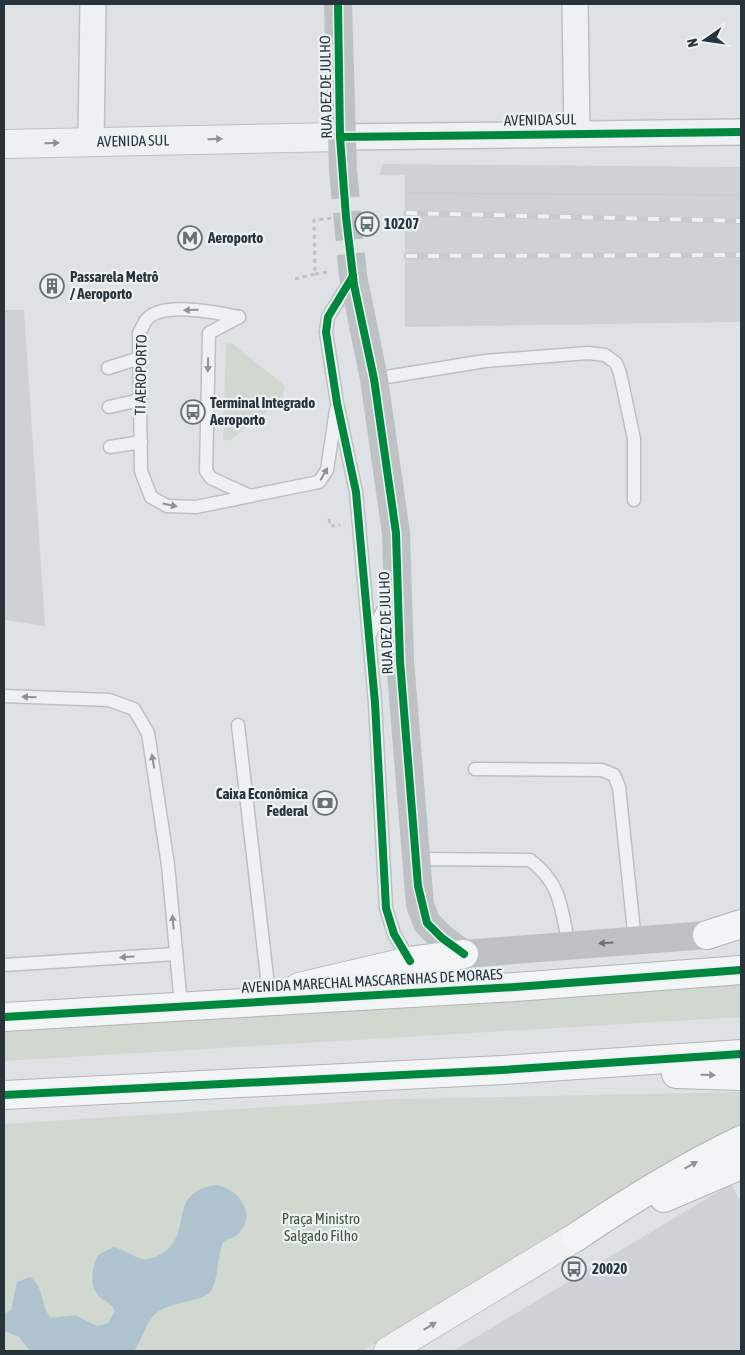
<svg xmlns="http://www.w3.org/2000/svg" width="745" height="1355" font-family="'Asap Condensed',sans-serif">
<rect width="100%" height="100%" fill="#dfe2e4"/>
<g fill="#ced2d7">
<path d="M 383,164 L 741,167 L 741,322 L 405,327 L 405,175 L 379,175 Z"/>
<path d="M 4,310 L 24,310 L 45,626 L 4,620 Z"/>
<path d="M 731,1184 L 741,1202 L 741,1351 L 453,1351 Z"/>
</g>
<g fill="#d1d8d0">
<path d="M 226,343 L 233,344 L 285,386 L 282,400 L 229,441 L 223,439 Z"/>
<path d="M 741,983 L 741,1017 L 4,1061 L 4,1028 Z"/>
<path d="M 741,1092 L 741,1134 L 493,1272 L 363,1351 L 4,1351 L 4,1124 L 392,1099 Z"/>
</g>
<path fill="#afc3ce" d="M 216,1185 C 237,1188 257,1212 240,1232 C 236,1238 228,1238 223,1242 C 217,1257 219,1277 211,1291 C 206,1300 172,1303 161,1310 C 145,1319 144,1338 134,1351 L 30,1351 L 19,1337 L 4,1331 L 4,1314 L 11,1310 L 17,1282 L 30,1277 C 44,1286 40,1305 51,1318 L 75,1315 L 97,1326 L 108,1323 L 115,1311 C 112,1304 106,1302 100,1297 C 88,1286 92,1268 98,1255 L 114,1247 C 123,1249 133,1257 142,1259 C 148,1260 156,1257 161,1254 C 195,1235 165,1192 216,1185 Z"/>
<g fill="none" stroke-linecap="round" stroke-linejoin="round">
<path stroke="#babfc2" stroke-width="28" stroke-dasharray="28 14" stroke-linecap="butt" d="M 343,170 L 353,276"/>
<g stroke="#bdc0c2" stroke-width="15">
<g id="service">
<path d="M 351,280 L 328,317 L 326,332 L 337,403 L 356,492 L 375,703 L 386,908 L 394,934 L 410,961"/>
<path d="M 239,317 C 218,313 164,301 147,319 C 144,322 142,329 139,333 L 141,471 L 151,497 L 167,506 L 196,507 L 319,482 L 327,470 L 336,410"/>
<path d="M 239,317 L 209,333 L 206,471 L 211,478 L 250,496"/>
<path d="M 108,368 L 140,358"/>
<path d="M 374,379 L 485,361 L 588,353 L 605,355 L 616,363 L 620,373 L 634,439 L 634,500"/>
<path d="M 109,407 L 140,400"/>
<path d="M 110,447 L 141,442"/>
<path d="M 369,636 L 393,592"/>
<path d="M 4,696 L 109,700 L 134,709 L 148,733 L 168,865 L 181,1005"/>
<path d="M 238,725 L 269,994"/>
<path d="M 475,769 L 602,770 L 614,775 L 619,787 L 635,941"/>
<path d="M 415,859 L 530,860 C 562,884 561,909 569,946"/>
<path d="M 4,965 L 176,954"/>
</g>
</g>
<g stroke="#bdc0c2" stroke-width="28">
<g id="minor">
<path d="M 575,4 L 577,133"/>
<path d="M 340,137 L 741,132"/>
<path d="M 91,142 L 93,4"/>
</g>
</g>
<g stroke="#bdc0c2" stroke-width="30">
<g id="tertiary">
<path d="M 4,144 L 340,137"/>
<path d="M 388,1351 L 576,1237"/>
</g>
</g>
<g stroke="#b2b5b9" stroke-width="30">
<g id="trunk">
<path d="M 707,935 L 741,924"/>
<path d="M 299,987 L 410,961 L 464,954"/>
<path d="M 4,1017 L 515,987 L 741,970"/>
<path d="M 676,1074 L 741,1076"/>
<path d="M 4,1095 L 502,1070 L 741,1054"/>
<path d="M 664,1198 L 741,1165"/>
<path d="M 576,1237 C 629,1201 683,1168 741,1140"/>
</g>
</g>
<g stroke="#bec2c4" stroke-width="3" stroke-dasharray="4 4" stroke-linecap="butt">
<path d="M 315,274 L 327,272"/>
<path d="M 295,279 L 315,274 L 314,220 L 346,217"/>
<path d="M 329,519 L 330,526 L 340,525"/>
</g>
<use href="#service" stroke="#eff0f1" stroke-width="12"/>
<use href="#minor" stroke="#eff0f1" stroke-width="25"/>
<use href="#tertiary" stroke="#eff0f1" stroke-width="28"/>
<g stroke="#bdc1c4" stroke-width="28">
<path d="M 338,4 L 343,170"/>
<path d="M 353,276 L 374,379 L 396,533 L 400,661 L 420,905 L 427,923 L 442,938 L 464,954 L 707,935"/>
</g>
<use href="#trunk" stroke="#f3f4f5" stroke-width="28"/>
<path stroke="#c8cacc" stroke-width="1" d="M 406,193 L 741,195"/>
<g stroke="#c8cacc" stroke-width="5.5">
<g id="rail">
<path d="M 406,213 L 741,221"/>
<path d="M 406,256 L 741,255"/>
</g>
</g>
<use href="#rail" stroke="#ecf1f4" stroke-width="4" stroke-dasharray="11" stroke-linecap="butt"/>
<g stroke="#ecf1f4" stroke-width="11">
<g id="cycleway">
<path d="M 338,4 L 340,137 L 346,217 L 354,285 L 374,379 L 396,533 L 400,661 L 418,886 L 427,923 L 442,938 L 464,954"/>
<path d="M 340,137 L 741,132"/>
<path d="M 353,276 L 328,317 L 326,332 L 337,403 L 356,492 L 375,703 L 386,908 L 394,934 L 410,961"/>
<path d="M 4,1017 L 515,987 L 741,970"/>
<path d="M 4,1095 L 502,1070 L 741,1054"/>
</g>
</g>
<use href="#cycleway" stroke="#00873e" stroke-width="8"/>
</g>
<defs><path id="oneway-solid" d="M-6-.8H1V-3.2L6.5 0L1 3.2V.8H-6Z" transform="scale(1.25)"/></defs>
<g fill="#8c9296">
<use href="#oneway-solid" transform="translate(215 139) rotate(-1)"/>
<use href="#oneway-solid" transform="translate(52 143) rotate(-2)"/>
<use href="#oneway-solid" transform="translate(191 310) rotate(178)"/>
<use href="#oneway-solid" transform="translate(208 365) rotate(91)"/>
<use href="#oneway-solid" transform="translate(324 474) rotate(-61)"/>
<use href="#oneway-solid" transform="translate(170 505) rotate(12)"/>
<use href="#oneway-solid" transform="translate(29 697) rotate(-178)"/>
<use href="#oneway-solid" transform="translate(153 761) rotate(-99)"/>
<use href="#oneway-solid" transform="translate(173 922) rotate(-95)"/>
<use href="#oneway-solid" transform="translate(127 957) rotate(177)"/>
<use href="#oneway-solid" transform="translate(430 1326) rotate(-31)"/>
</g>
<use fill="#6b7379" href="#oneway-solid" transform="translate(606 943) rotate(176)"/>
<g fill="#8e9498">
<use href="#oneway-solid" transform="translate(708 1075) rotate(1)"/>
<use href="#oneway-solid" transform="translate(691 1165) rotate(-29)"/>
</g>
<defs>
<g id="bus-ring" transform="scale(1.25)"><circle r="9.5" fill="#ecf1f4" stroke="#687077" stroke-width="1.5"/><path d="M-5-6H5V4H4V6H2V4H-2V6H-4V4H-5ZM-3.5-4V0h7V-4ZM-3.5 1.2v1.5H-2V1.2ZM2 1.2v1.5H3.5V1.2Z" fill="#687077"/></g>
<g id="metro-ring" transform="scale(1.25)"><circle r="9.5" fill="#ecf1f4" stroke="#687077" stroke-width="1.5"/><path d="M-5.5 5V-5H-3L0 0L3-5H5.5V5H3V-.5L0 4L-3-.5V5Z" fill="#687077"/></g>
<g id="building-ring" transform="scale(1.25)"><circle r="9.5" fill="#ecf1f4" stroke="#687077" stroke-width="1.5"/><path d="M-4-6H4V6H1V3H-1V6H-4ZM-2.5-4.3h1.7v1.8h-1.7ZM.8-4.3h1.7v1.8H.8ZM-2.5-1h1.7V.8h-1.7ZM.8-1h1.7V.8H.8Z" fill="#687077"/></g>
<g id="bank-ring" transform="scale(1.25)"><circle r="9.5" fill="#ecf1f4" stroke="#687077" stroke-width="1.5"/><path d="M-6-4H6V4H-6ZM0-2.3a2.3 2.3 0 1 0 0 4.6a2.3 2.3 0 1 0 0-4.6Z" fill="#687077"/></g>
</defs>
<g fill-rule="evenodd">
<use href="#bus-ring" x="367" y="224"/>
<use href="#metro-ring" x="190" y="238"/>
<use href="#building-ring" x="52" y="286"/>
<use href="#bus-ring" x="193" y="412"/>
<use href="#bank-ring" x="325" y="803"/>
<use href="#bus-ring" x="574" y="1269"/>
</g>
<g text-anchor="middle" stroke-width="4.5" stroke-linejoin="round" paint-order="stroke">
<g font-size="15" fill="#28333c" stroke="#ecf1f4">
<text transform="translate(326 87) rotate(-91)" y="5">RUA DEZ DE JULHO</text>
<text transform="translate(540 120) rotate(-1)" y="5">AVENIDA SUL</text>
<text transform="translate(133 141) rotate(-1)" y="5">AVENIDA SUL</text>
<text transform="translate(141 375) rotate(-89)" y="5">TI AEROPORTO</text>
<text transform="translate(386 623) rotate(-92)" y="5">RUA DEZ DE JULHO</text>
<text transform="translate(372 981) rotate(-3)" y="5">AVENIDA MARECHAL MASCARENHAS DE MORAES</text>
</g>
<g font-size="15" font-weight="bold" fill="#28333c" stroke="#ecf1f4" text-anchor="start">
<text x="384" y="229">10207</text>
<text x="208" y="243">Aeroporto</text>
<text x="70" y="282">Passarela Metrô<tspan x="70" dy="17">/ Aeroporto</tspan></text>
<text x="210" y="408">Terminal Integrado<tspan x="210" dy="17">Aeroporto</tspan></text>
<text x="308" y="799" text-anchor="end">Caixa Econômica<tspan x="308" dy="17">Federal</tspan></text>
<text x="592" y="1274">20020</text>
</g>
<g font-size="15" fill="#425636" stroke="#ecf1f4">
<text x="321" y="1224">Praça Ministro<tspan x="321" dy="17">Salgado Filho</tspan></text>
</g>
</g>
<rect width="745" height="1355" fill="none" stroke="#28333c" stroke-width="10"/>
<g transform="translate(705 40) rotate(257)" stroke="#ecf1f4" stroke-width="4" paint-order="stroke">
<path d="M0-4L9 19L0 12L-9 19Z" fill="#28333c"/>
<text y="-8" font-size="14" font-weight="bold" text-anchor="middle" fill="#28333c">N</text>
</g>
</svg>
